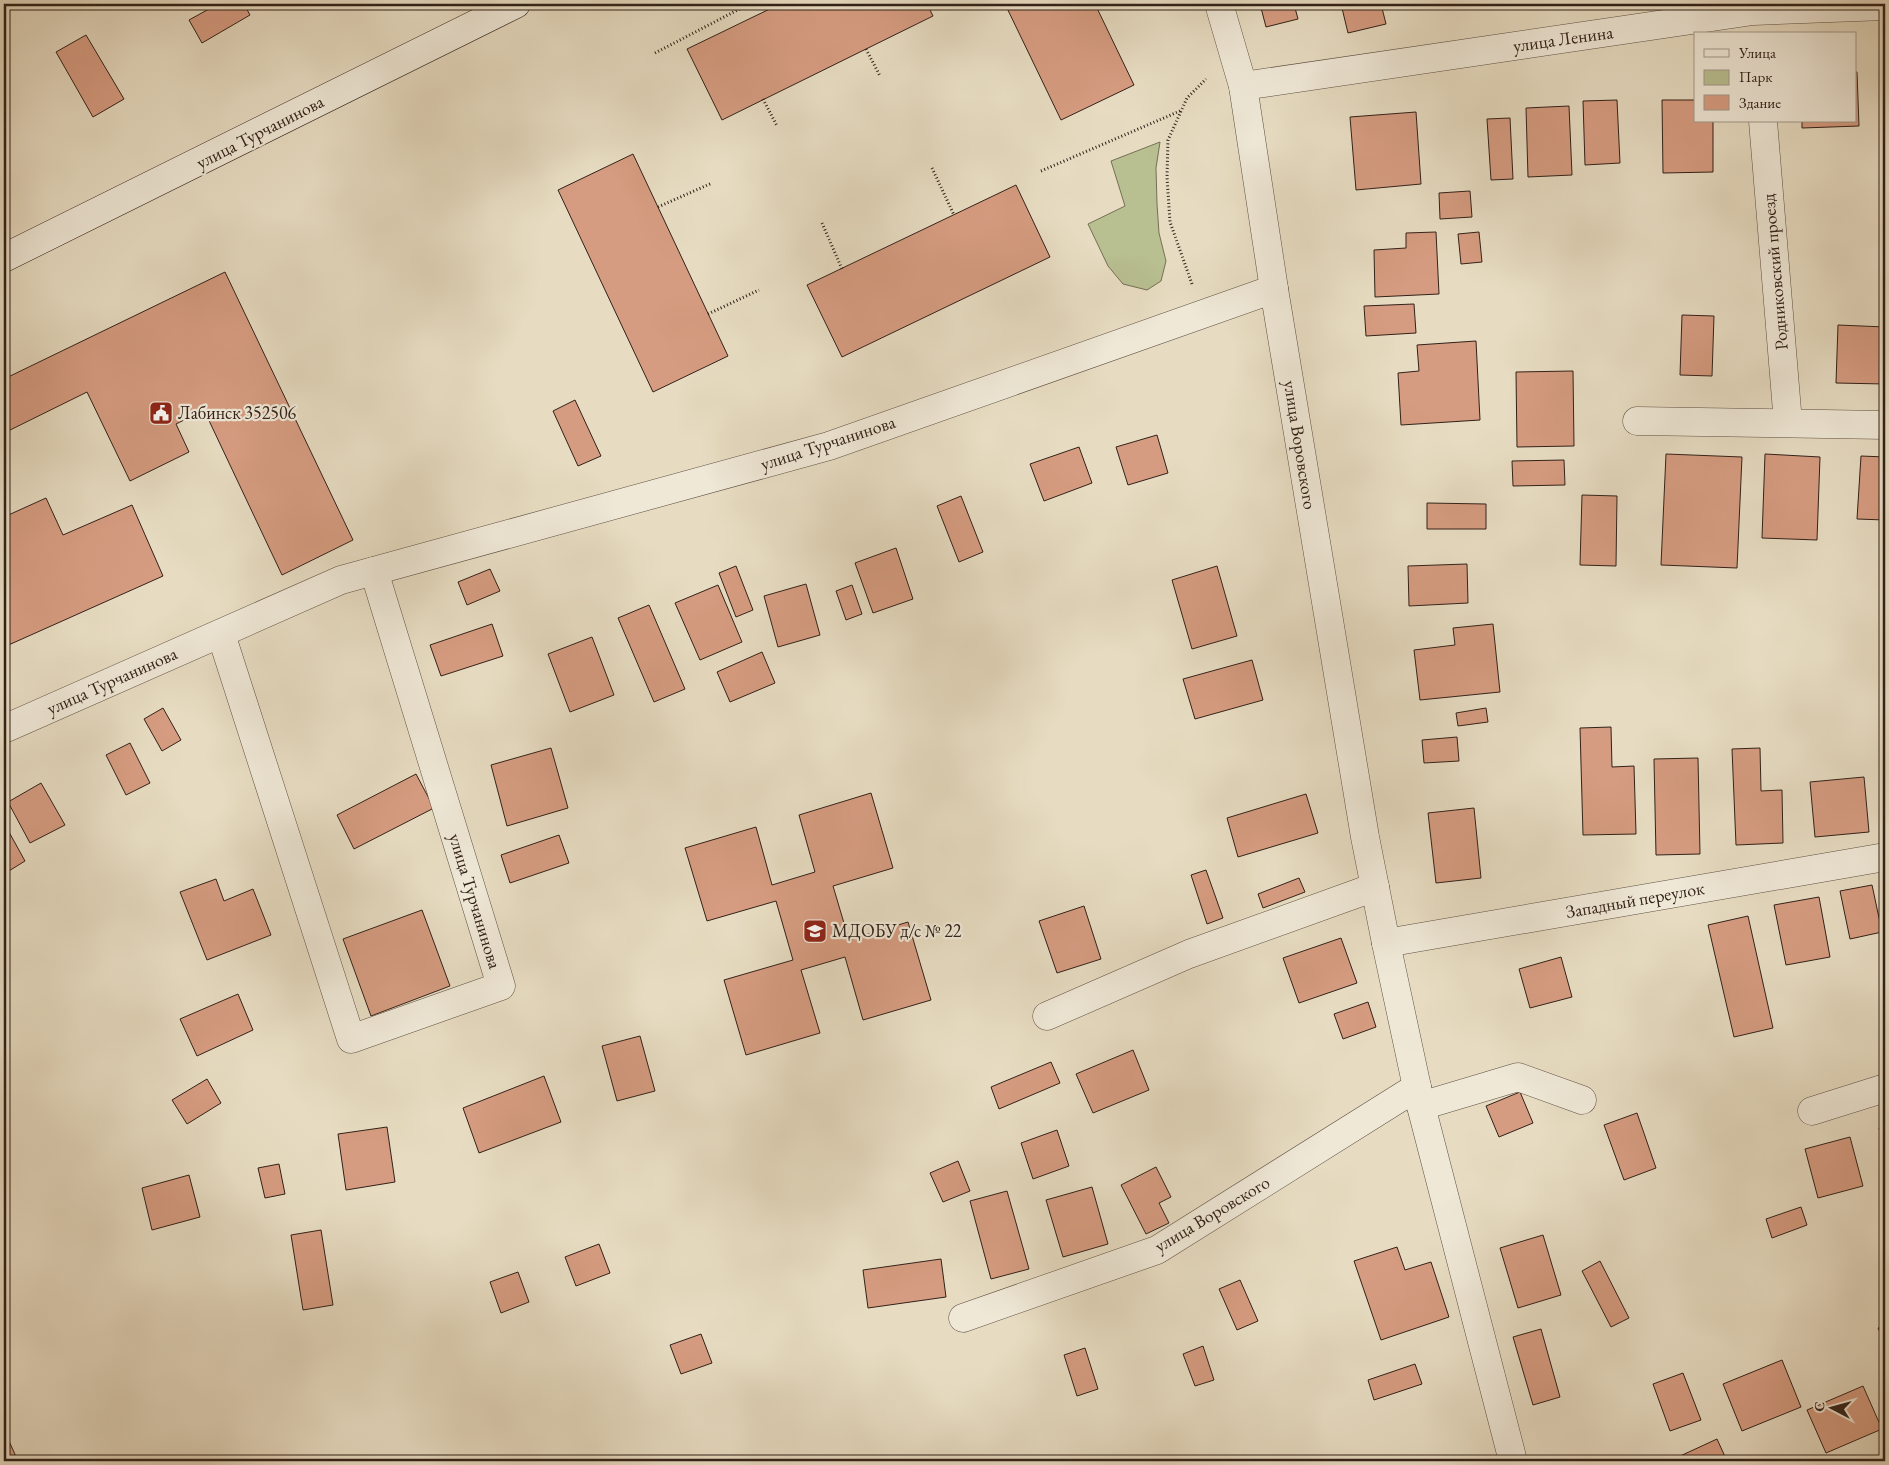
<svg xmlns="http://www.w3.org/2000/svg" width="1889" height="1465" font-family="'EB Garamond',serif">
<rect width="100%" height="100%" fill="#e7dcc2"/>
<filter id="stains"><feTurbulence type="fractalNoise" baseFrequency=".004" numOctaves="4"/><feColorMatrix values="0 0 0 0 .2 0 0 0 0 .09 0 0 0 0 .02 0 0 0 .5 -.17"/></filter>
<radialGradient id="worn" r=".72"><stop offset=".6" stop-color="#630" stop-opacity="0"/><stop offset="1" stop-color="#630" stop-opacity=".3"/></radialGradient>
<path fill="#b8bf91" stroke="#757055" d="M 1160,142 L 1156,168 L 1157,204 L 1159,233 L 1166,261 L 1161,281 L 1147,290 L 1123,284 L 1108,266 L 1088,224 L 1125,206 L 1111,161 Z"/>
<g fill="#d69c81" stroke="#322119">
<path d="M 218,4 L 244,4 L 250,15 L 202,43 L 189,20 Z"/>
<path d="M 780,4 L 927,4 L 933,16 L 722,120 L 687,49 Z"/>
<path d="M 1005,4 L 1095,4 L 1134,85 L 1061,120 Z"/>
<path d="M 1260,4 L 1294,4 L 1298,19 L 1266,27 Z"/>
<path d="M 1341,4 L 1381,4 L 1386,24 L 1348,33 Z"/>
<path d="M 86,35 L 124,99 L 93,117 L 56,52 Z"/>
<path d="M 1855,72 L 1857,72 L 1859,126 L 1802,128 L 1802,121 L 1855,121 Z"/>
<path d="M 1617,100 L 1620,163 L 1585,165 L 1583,101 Z"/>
<path d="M 1662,100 L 1695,100 L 1695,121 L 1713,121 L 1713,172 L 1663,173 Z"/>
<path d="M 1569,106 L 1572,175 L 1528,177 L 1526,108 Z"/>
<path d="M 1416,112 L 1421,184 L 1356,190 L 1350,117 Z"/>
<path d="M 1510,118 L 1513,179 L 1491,180 L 1487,119 Z"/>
<path d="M 633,154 L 728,356 L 653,392 L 558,190 Z"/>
<path d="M 1016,185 L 1050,257 L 842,357 L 807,285 Z"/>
<path d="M 1470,191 L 1472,217 L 1440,219 L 1439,193 Z"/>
<path d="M 1436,232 L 1439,294 L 1375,297 L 1374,250 L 1406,248 L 1406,233 Z"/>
<path d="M 1479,232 L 1482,262 L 1461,264 L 1458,234 Z"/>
<path d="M 225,272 L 353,540 L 282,575 L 204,410 L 176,424 L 189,452 L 130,481 L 87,392 L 4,433 L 4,379 Z"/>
<path d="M 1414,304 L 1416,333 L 1366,336 L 1364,306 Z"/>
<path d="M 1682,315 L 1714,316 L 1712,376 L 1680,375 Z"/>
<path d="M 1838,325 L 1885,327 L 1885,384 L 1836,383 Z"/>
<path d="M 1476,341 L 1480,420 L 1401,425 L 1398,373 L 1419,371 L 1417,345 Z"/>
<path d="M 1573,371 L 1574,446 L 1517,447 L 1516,372 Z"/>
<path d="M 575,400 L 601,456 L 578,466 L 553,411 Z"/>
<path d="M 1157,435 L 1168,473 L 1128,485 L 1116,447 Z"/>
<path d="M 1079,447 L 1092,483 L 1044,501 L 1030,464 Z"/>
<path d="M 1666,454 L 1742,457 L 1737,568 L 1661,565 Z"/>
<path d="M 1765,454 L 1820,457 L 1817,540 L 1762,538 Z"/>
<path d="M 1861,456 L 1885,457 L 1885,520 L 1857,519 Z"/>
<path d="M 1564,460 L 1565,485 L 1513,486 L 1512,461 Z"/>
<path d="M 1582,495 L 1617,496 L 1616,566 L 1580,565 Z"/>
<path d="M 961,496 L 983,552 L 959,562 L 937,506 Z"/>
<path d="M 46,498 L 63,535 L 132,505 L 163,576 L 4,647 L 4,517 Z"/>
<path d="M 1427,503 L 1486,504 L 1486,529 L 1427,529 Z"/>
<path d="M 896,548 L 913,599 L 873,613 L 855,563 Z"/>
<path d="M 1467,564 L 1468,603 L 1409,606 L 1408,566 Z"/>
<path d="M 736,566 L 753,610 L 736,617 L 719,573 Z"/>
<path d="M 1217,566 L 1237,636 L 1192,649 L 1172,580 Z"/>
<path d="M 490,569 L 500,591 L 467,605 L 458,582 Z"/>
<path d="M 806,584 L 820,635 L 778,647 L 764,596 Z"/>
<path d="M 718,585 L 742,642 L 700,660 L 675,603 Z"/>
<path d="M 852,585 L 862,614 L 846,620 L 836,591 Z"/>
<path d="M 649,605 L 685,689 L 654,702 L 618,618 Z"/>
<path d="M 492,624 L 503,656 L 441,676 L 430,645 Z"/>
<path d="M 1493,624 L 1500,692 L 1420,700 L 1414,650 L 1455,645 L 1453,628 Z"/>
<path d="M 592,637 L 614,695 L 570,712 L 548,654 Z"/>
<path d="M 762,652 L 775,683 L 730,702 L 717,672 Z"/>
<path d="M 1252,660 L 1263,700 L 1195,719 L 1183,679 Z"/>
<path d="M 163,708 L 181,740 L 162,751 L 144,719 Z"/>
<path d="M 1486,708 L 1488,722 L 1458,726 L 1456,713 Z"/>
<path d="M 1611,727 L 1612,767 L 1634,766 L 1636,834 L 1583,835 L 1580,728 Z"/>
<path d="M 1457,737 L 1459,761 L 1424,763 L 1422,740 Z"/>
<path d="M 130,743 L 150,783 L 126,795 L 106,755 Z"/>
<path d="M 551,748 L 568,808 L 507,826 L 491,765 Z"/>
<path d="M 1760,748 L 1761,791 L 1782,790 L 1783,843 L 1736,845 L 1732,749 Z"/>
<path d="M 1698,758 L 1700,854 L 1656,855 L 1654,759 Z"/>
<path d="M 416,774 L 434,808 L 354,849 L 337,815 Z"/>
<path d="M 1864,777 L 1869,832 L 1815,837 L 1810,782 Z"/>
<path d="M 41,783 L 65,825 L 30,843 L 8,802 Z"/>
<path d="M 871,793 L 893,868 L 833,886 L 849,940 L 908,922 L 931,1000 L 863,1020 L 845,957 L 801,970 L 820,1033 L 746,1055 L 724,980 L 793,960 L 776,901 L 707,921 L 685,848 L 756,827 L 772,885 L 815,872 L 799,815 Z"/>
<path d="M 1306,794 L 1318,833 L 1238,857 L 1227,818 Z"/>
<path d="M 1474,808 L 1481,878 L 1436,883 L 1428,813 Z"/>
<path d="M 4,823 L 25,861 L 4,874 Z"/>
<path d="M 559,835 L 569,863 L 510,883 L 501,855 Z"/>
<path d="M 1206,870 L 1223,918 L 1207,924 L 1191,875 Z"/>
<path d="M 1299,878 L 1305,892 L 1263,908 L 1258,894 Z"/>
<path d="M 216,879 L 224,901 L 253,889 L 271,935 L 207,960 L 180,892 Z"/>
<path d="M 1872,885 L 1882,932 L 1850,939 L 1840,891 Z"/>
<path d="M 1819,897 L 1830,957 L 1786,965 L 1774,905 Z"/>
<path d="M 1084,906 L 1101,959 L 1057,973 L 1039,921 Z"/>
<path d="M 422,910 L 450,986 L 371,1016 L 343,939 Z"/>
<path d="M 1748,916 L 1773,1028 L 1734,1037 L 1708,925 Z"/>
<path d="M 1341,938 L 1357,983 L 1299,1003 L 1283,958 Z"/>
<path d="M 1561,957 L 1572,997 L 1530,1008 L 1519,969 Z"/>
<path d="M 238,994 L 253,1030 L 197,1056 L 180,1019 Z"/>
<path d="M 1368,1002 L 1376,1027 L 1343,1039 L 1334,1014 Z"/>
<path d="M 640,1036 L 655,1091 L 617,1101 L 602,1046 Z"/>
<path d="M 1133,1050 L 1149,1090 L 1093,1113 L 1076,1074 Z"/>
<path d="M 1051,1062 L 1060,1083 L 999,1109 L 991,1087 Z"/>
<path d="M 544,1076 L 561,1122 L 479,1153 L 463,1108 Z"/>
<path d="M 207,1079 L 221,1103 L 187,1124 L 172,1100 Z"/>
<path d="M 1520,1092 L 1533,1123 L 1499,1137 L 1486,1106 Z"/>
<path d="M 1637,1113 L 1656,1168 L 1624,1180 L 1604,1125 Z"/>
<path d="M 1885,1126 L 1885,1151 L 1879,1128 Z"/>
<path d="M 387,1127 L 395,1182 L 346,1190 L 338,1134 Z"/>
<path d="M 1057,1130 L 1069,1166 L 1033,1179 L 1021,1143 Z"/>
<path d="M 1850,1137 L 1863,1186 L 1818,1198 L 1805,1149 Z"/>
<path d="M 958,1161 L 970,1191 L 943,1202 L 930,1173 Z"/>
<path d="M 279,1164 L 285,1194 L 265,1198 L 258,1168 Z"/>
<path d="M 1156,1167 L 1171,1197 L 1159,1203 L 1169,1223 L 1146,1234 L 1121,1185 Z"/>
<path d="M 189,1175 L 200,1217 L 152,1230 L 142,1188 Z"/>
<path d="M 1092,1187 L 1108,1244 L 1063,1257 L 1046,1200 Z"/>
<path d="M 1007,1191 L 1029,1269 L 991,1279 L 970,1201 Z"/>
<path d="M 1801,1207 L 1807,1225 L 1772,1238 L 1766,1219 Z"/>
<path d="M 321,1230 L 333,1305 L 303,1310 L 291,1235 Z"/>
<path d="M 1543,1235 L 1561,1295 L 1518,1308 L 1500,1248 Z"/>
<path d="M 599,1244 L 610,1273 L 576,1286 L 565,1257 Z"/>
<path d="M 1397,1247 L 1405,1270 L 1431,1262 L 1449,1317 L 1381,1340 L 1354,1261 Z"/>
<path d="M 941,1259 L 946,1297 L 868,1308 L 863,1270 Z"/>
<path d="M 1600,1261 L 1629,1318 L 1611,1327 L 1582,1271 Z"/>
<path d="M 518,1272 L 529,1302 L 501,1313 L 490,1282 Z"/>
<path d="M 1240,1280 L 1258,1321 L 1237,1330 L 1219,1289 Z"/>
<path d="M 1885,1325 L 1885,1343 L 1878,1328 Z"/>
<path d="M 1541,1329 L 1560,1397 L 1533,1405 L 1513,1337 Z"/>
<path d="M 701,1334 L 712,1363 L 681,1374 L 670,1345 Z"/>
<path d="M 1203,1346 L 1214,1380 L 1195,1386 L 1183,1354 Z"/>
<path d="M 1085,1348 L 1098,1389 L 1077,1396 L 1064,1355 Z"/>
<path d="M 1782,1360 L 1801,1407 L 1742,1431 L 1723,1384 Z"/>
<path d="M 1415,1364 L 1422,1384 L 1374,1400 L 1368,1380 Z"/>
<path d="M 1683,1373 L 1701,1420 L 1670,1431 L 1653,1384 Z"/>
<path d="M 1863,1386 L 1882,1429 L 1826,1453 L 1807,1410 Z"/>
<path d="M 4,1430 L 18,1461 L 4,1461 Z"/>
<path d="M 1717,1439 L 1727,1461 L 1680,1461 L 1678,1457 Z"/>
</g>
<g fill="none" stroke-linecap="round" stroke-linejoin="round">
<g stroke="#5f5043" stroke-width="29">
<g id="street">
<path d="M 1219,4 L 1243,86 L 1274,289 L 1365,837 L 1386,943 L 1421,1106 L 1513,1461"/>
<path d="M 1243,86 L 1753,11 L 1885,6"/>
<path d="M 1763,121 L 1788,423"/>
<path d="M 1637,421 L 1885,425"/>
<path d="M 221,634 L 351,1039 L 501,986 L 374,571"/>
<path d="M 4,729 L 341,580 L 829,446 L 1274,289"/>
<path d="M 1386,943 L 1885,857"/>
<path d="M 1047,1016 L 1189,954 L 1375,887"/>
<path d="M 1421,1106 L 1518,1077 L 1582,1100"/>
<path d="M 1812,1111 L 1885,1088"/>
<path d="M 963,1318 L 1157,1250 L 1417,1087"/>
</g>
</g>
<g stroke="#322119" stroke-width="29">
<path id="secondary" d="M 4,258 L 516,4"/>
</g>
<g stroke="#322119" stroke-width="3" stroke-dasharray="1 2.5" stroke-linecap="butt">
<path d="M 866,49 L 880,76"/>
<path d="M 655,53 L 749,4"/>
<path d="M 763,99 L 777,126"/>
<path d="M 932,168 L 954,215"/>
<path d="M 1041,171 L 1180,111"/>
<path d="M 658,207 L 712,183"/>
<path d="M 822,223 L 842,269"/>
<path d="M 1192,284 L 1170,222 L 1167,177 L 1168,140 L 1187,98 L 1206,79"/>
<path d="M 708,314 L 759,290"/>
</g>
<use href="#street" stroke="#efe8d7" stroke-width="28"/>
<use href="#secondary" stroke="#efe8d7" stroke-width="28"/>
</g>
<defs>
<g id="civic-square" transform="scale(1.25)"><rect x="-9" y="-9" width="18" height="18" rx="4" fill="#8f2418" stroke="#efe8d7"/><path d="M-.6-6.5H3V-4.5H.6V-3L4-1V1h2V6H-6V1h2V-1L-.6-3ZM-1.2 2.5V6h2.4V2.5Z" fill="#fff"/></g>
<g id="school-square" transform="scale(1.25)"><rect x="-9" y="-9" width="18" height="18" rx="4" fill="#8f2418" stroke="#efe8d7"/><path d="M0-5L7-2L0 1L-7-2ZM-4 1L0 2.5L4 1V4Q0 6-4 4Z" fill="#fff"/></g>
</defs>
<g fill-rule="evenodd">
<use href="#civic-square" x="161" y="413"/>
<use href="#school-square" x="815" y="931"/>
</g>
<g text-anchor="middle" stroke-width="4.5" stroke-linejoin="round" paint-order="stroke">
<g font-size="18" fill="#322119" stroke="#efe8d7">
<text transform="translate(1563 39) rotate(-8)" y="6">улица Ленина</text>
<text transform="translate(260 132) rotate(-27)" y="6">улица Турчанинова</text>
<text transform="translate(1775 272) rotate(-95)" y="6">Родниковский проезд</text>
<text transform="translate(828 443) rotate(-18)" y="6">улица Турчанинова</text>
<text transform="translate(1300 445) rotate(81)" y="6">улица Воровского</text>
<text transform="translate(112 681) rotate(-24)" y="6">улица Турчанинова</text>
<text transform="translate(1635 900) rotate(-10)" y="6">Западный переулок</text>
<text transform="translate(475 901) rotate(73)" y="6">улица Турчанинова</text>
<text transform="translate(1212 1214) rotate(-31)" y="6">улица Воровского</text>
</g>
<g font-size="18" fill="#322119" stroke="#efe8d7" text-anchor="start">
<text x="178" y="419">Лабинск 352506</text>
<text x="832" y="937">МДОБУ д/с № 22</text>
</g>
</g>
<rect width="1889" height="1465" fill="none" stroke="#e7dcc2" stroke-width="20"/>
<rect x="5" y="5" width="1879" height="1455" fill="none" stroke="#322119" stroke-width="2.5"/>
<rect x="10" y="10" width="1869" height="1445" fill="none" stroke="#322119"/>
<rect x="1694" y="32" width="162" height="90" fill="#efe8d7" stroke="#a3988b"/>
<rect x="1704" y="49" width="25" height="8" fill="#efe8d7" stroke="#a3988b"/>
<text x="1739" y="58" font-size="15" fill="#322119">Улица</text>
<rect x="1704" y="70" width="25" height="15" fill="#b8bf91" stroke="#a3988b"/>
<text x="1739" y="82" font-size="15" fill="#322119">Парк</text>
<rect x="1704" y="95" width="25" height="15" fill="#d69c81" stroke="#a3988b"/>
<text x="1739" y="108" font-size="15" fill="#322119">Здание</text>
<g transform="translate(1832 1408) rotate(276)" stroke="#efe8d7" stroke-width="4" paint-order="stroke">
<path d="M0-4L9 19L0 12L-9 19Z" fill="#322119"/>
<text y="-8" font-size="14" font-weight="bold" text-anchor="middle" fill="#322119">С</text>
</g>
<rect width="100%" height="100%" filter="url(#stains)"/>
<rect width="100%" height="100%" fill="url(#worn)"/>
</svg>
